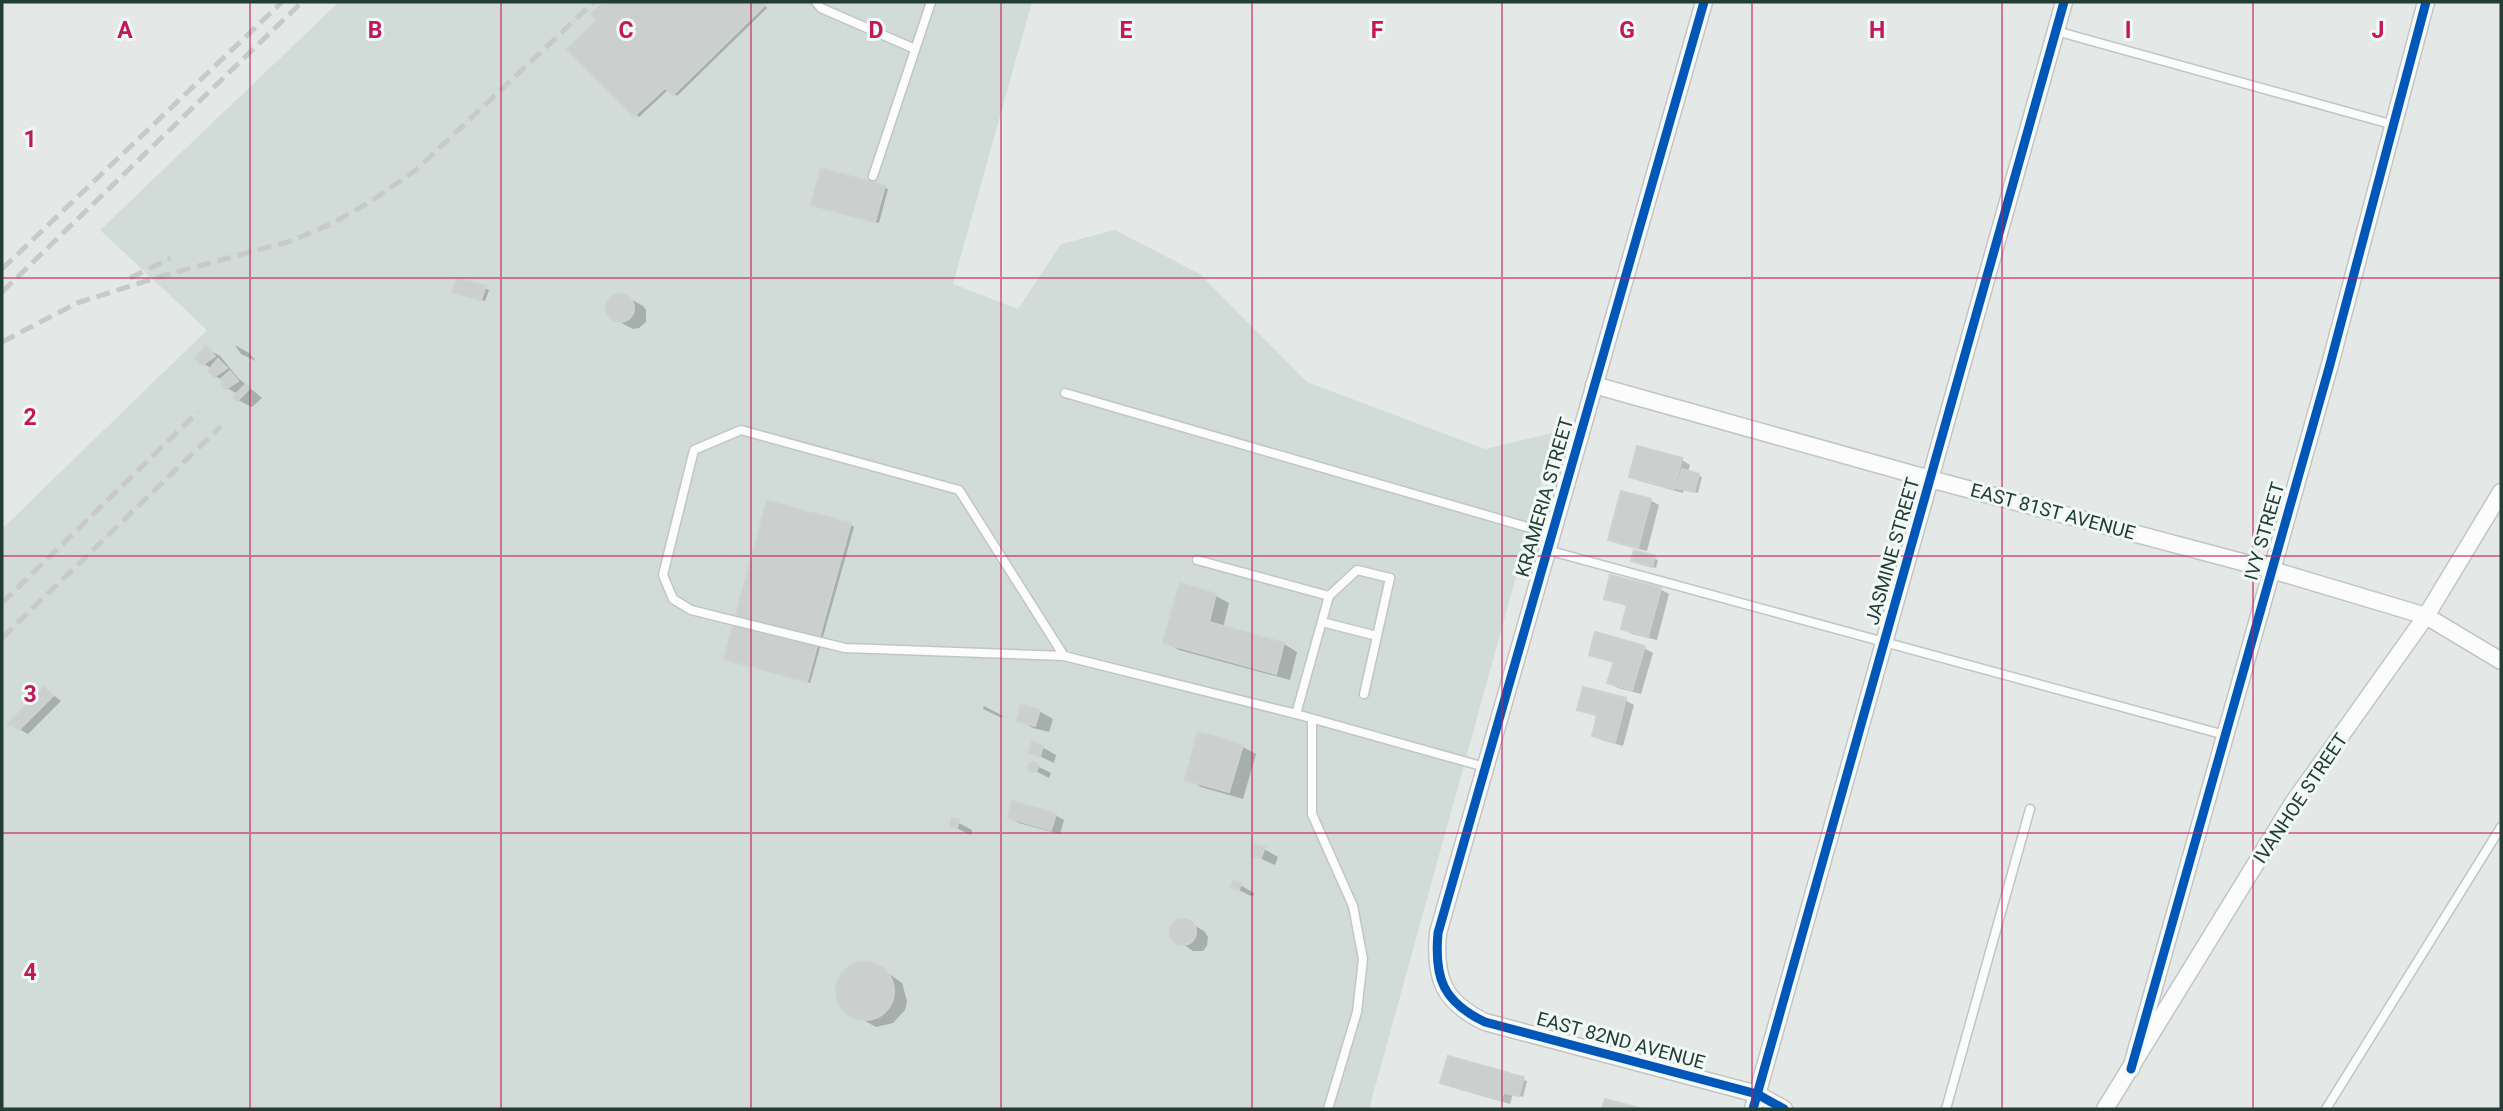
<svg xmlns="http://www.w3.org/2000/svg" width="2503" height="1111" font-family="Roboto,sans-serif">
<rect width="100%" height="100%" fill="#e4e9e7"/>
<path fill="#d1dbd7" d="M 339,2 L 1032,2 L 953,284 L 1018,309 L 1061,244 L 1115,230 L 1200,274 L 1307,382 L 1485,449 L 1556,432 L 1369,1109 L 2,1109 L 2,529 L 207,330 L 100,230 Z"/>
<g fill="#0003">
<path d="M 606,2 L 762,2 L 767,8 L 677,96 L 669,89 L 639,117 L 635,114 L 599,20 L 594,14 Z"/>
<path d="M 884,187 L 888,189 L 879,223 L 817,206 Z"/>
<path d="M 485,288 L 489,290 L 485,301 L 458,293 Z"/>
<path d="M 615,295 L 629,298 L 643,306 L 646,310 L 646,322 L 639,328 L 633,329 L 612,318 L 607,306 Z"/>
<path d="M 235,345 L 249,353 L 256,361 L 241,354 Z"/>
<path d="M 206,348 L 220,356 L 238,378 L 262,398 L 252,407 L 238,400 L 238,394 L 227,388 L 225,382 L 215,376 L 212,369 L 203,363 Z"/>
<path d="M 1638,448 L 1682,460 L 1690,465 L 1688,472 L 1702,477 L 1698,493 L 1684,489 L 1683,493 L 1640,481 L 1631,476 Z"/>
<path d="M 1650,500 L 1659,505 L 1647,551 L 1619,544 L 1610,539 Z"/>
<path d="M 850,524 L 854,527 L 810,683 L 729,660 Z"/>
<path d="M 1635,552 L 1658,560 L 1656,568 L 1637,562 Z"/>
<path d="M 1660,589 L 1669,594 L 1657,640 L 1632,634 L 1623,629 L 1629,607 L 1606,598 Z"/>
<path d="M 1216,596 L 1229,603 L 1223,628 L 1284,644 L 1297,652 L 1290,680 L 1179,650 L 1165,642 Z"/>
<path d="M 1644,648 L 1653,653 L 1641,694 L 1618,688 L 1609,683 L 1615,663 L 1591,654 Z"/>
<path d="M 45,689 L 61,701 L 28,734 L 10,724 Z"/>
<path d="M 1625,700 L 1634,705 L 1623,746 L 1602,740 L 1594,735 L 1598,717 L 1579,709 Z"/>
<path d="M 984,706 L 1003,716 L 1002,718 L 983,709 Z"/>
<path d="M 1039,711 L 1053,719 L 1049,732 L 1033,728 L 1019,720 Z"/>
<path d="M 1200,734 L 1243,747 L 1256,754 L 1243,799 L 1201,787 L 1188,779 Z"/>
<path d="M 1042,747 L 1056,755 L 1054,763 L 1031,752 Z"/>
<path d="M 1031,763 L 1051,773 L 1049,778 L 1030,768 Z"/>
<path d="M 1055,815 L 1064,820 L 1060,834 L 1019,823 L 1010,818 Z"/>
<path d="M 953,820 L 972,830 L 971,835 L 952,826 Z"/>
<path d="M 1264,849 L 1278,857 L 1275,865 L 1253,855 Z"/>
<path d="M 1240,885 L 1254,893 L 1253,897 L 1233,887 Z"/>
<path d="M 1179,922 L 1190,923 L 1204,931 L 1208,937 L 1207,946 L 1203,951 L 1193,951 L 1174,938 L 1173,930 Z"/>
<path d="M 863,963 L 881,968 L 902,983 L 907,1001 L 905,1010 L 893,1023 L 876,1027 L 845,1010 L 837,994 L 841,977 L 847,970 Z"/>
<path d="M 1508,1074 L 1527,1081 L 1523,1097 L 1513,1094 L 1510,1104 L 1451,1087 L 1442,1082 Z"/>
</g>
<g fill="#cbd0ce" stroke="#cdd2d0" stroke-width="2">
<path d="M 604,2 L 762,2 L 765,5 L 673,95 L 665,88 L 634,116 L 567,49 L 597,20 L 591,14 Z"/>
<path d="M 821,168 L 885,186 L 875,222 L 811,205 Z"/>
<path d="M 457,278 L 486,286 L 481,300 L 452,292 Z"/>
<circle cx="620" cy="308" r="14"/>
<path d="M 206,346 L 215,356 L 202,365 L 195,358 Z"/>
<path d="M 218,359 L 227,368 L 214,377 L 208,371 Z"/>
<path d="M 230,371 L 238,381 L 226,389 L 221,384 L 223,381 L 221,379 Z"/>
<path d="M 245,385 L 249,389 L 237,401 L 233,397 Z"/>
<path d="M 1637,446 L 1682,458 L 1674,489 L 1629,477 Z"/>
<path d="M 1682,469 L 1699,474 L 1694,492 L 1676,488 Z"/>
<path d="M 1621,491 L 1651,499 L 1638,548 L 1608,540 Z"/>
<path d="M 767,501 L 851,523 L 807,682 L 724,659 Z"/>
<path d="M 1634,550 L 1655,556 L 1652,567 L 1631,561 Z"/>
<path d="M 1610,575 L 1661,588 L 1648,637 L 1621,629 L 1627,605 L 1604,599 Z"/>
<path d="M 1180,583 L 1216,594 L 1209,622 L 1284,643 L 1276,674 L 1163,643 Z"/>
<path d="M 1595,632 L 1645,646 L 1632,690 L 1607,683 L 1614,662 L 1589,655 Z"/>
<path d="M 44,687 L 53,696 L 19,730 L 12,724 L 11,726 L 8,724 Z"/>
<path d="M 1583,687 L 1626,698 L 1615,742 L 1592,736 L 1597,715 L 1577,710 Z"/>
<path d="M 1021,705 L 1040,710 L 1035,726 L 1017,721 Z"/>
<path d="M 1198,732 L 1243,745 L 1229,792 L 1185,780 Z"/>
<path d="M 1032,742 L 1043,746 L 1040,756 L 1029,753 Z"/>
<circle cx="1033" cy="767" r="5"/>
<path d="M 1012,801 L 1056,814 L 1051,830 L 1008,818 Z"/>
<path d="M 952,818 L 959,820 L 957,828 L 950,827 Z"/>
<path d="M 1253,844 L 1265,847 L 1261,858 L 1251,856 Z"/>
<path d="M 1233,881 L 1241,883 L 1239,890 L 1231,888 Z"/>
<circle cx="1183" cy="932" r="13"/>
<circle cx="865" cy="991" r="29"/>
<path d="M 1448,1056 L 1509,1073 L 1501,1100 L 1440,1083 Z"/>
<path d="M 1510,1074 L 1524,1077 L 1519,1096 L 1505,1093 Z"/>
<path d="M 1605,1099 L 1642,1109 L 1602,1109 Z"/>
</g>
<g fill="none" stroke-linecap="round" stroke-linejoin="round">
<g stroke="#c1c6c4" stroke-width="11">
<g id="service">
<path d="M 816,2 L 821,8 L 915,49"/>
<path d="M 2056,31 L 2394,125"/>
<path d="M 873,176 L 931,2"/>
<path d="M 1065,393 L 1551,534"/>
<path d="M 1547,550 L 2225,735"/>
<path d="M 1197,560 L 1329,596 L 1296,714"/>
<path d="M 1329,596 L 1357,570 L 1390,578 L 1377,636"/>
<path d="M 1322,622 L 1377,636 L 1364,694"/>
<path d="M 1064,656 L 845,648 L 691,610 L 673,599 L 663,575 L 694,450 L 741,430 L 959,490 L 1064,656 L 1296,714 L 1485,767"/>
<path d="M 1312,719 L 1312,814 L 1353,906 L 1363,959 L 1357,1012 L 1328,1109"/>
<path d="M 1946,1109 L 2030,809"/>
<path d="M 2326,1109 L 2501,827"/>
</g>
</g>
<g stroke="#c1c6c4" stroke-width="19">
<g id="minor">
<path d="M 1704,2 L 1438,933 C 1434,978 1443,1002 1485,1022 L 1757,1094 L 1784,1109"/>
<path d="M 1594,385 L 1930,479 L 2272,570 L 2426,616 L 2501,661"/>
<path d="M 2131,1069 L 2329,368 L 2426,2"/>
<path d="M 1753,1109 L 2064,2"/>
<path d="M 2105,1109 L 2293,803 L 2426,616 L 2501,492"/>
</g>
</g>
<use href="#service" stroke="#fbfcfb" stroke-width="8"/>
<use href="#minor" stroke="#fbfcfb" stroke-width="16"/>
<g stroke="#c7cac9" stroke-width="5" stroke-dasharray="14 7" stroke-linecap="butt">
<path d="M 2,269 L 282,2"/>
<path d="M 130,278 L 171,258"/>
<path d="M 2,292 L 302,2"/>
<path d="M 2,342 L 77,303 L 162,276 L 291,241 L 331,224 L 370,202 L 417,169 L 594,2"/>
<path d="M 2,603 L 198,412"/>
<path d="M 2,638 L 221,426"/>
</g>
<g stroke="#f2f8f5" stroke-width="13">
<g id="cycleway">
<path d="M 1704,2 L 1438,933 C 1434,978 1443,1002 1485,1022 L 1757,1094 L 1784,1109"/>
<path d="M 2131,1069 L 2329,368 L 2426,2"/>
<path d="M 1753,1109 L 2064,2"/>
</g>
</g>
<use href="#cycleway" stroke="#0057b8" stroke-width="9"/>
</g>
<path fill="none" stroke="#c2185b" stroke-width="2" stroke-opacity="0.55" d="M 250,2 L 250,1109M 501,2 L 501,1109M 751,2 L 751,1109M 1001,2 L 1001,1109M 1252,2 L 1252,1109M 1502,2 L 1502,1109M 1752,2 L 1752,1109M 2002,2 L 2002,1109M 2253,2 L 2253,1109M 2,278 L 2501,278M 2,556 L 2501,556M 2,833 L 2501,833"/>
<g text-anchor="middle" stroke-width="6" stroke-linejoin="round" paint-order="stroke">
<g font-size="19" fill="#213d36" stroke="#f2f8f5">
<text transform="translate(1544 497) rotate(-74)" y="7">KRAMERIA STREET</text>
<text transform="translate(2053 511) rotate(15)" y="7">EAST 81ST AVENUE</text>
<text transform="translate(2264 531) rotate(-74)" y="7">IVY STREET</text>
<text transform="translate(1892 551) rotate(-74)" y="7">JASMINE STREET</text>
<text transform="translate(2300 798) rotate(-56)" y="7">IVANHOE STREET</text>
<text transform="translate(1621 1040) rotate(15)" y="7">EAST 82ND AVENUE</text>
</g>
</g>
<g font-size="23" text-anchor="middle" font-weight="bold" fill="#c2185b" stroke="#f2f8f5" stroke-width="6" stroke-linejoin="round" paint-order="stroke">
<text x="125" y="38">A</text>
<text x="375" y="38">B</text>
<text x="626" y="38">C</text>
<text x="876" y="38">D</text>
<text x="1126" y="38">E</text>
<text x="1377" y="38">F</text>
<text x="1627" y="38">G</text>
<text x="1877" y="38">H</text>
<text x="2128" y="38">I</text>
<text x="2378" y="38">J</text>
<text x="30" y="147">1</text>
<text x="30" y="425">2</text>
<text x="30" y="702">3</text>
<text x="30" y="980">4</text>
</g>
<rect width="2503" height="1111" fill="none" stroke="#213d36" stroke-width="7"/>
</svg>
